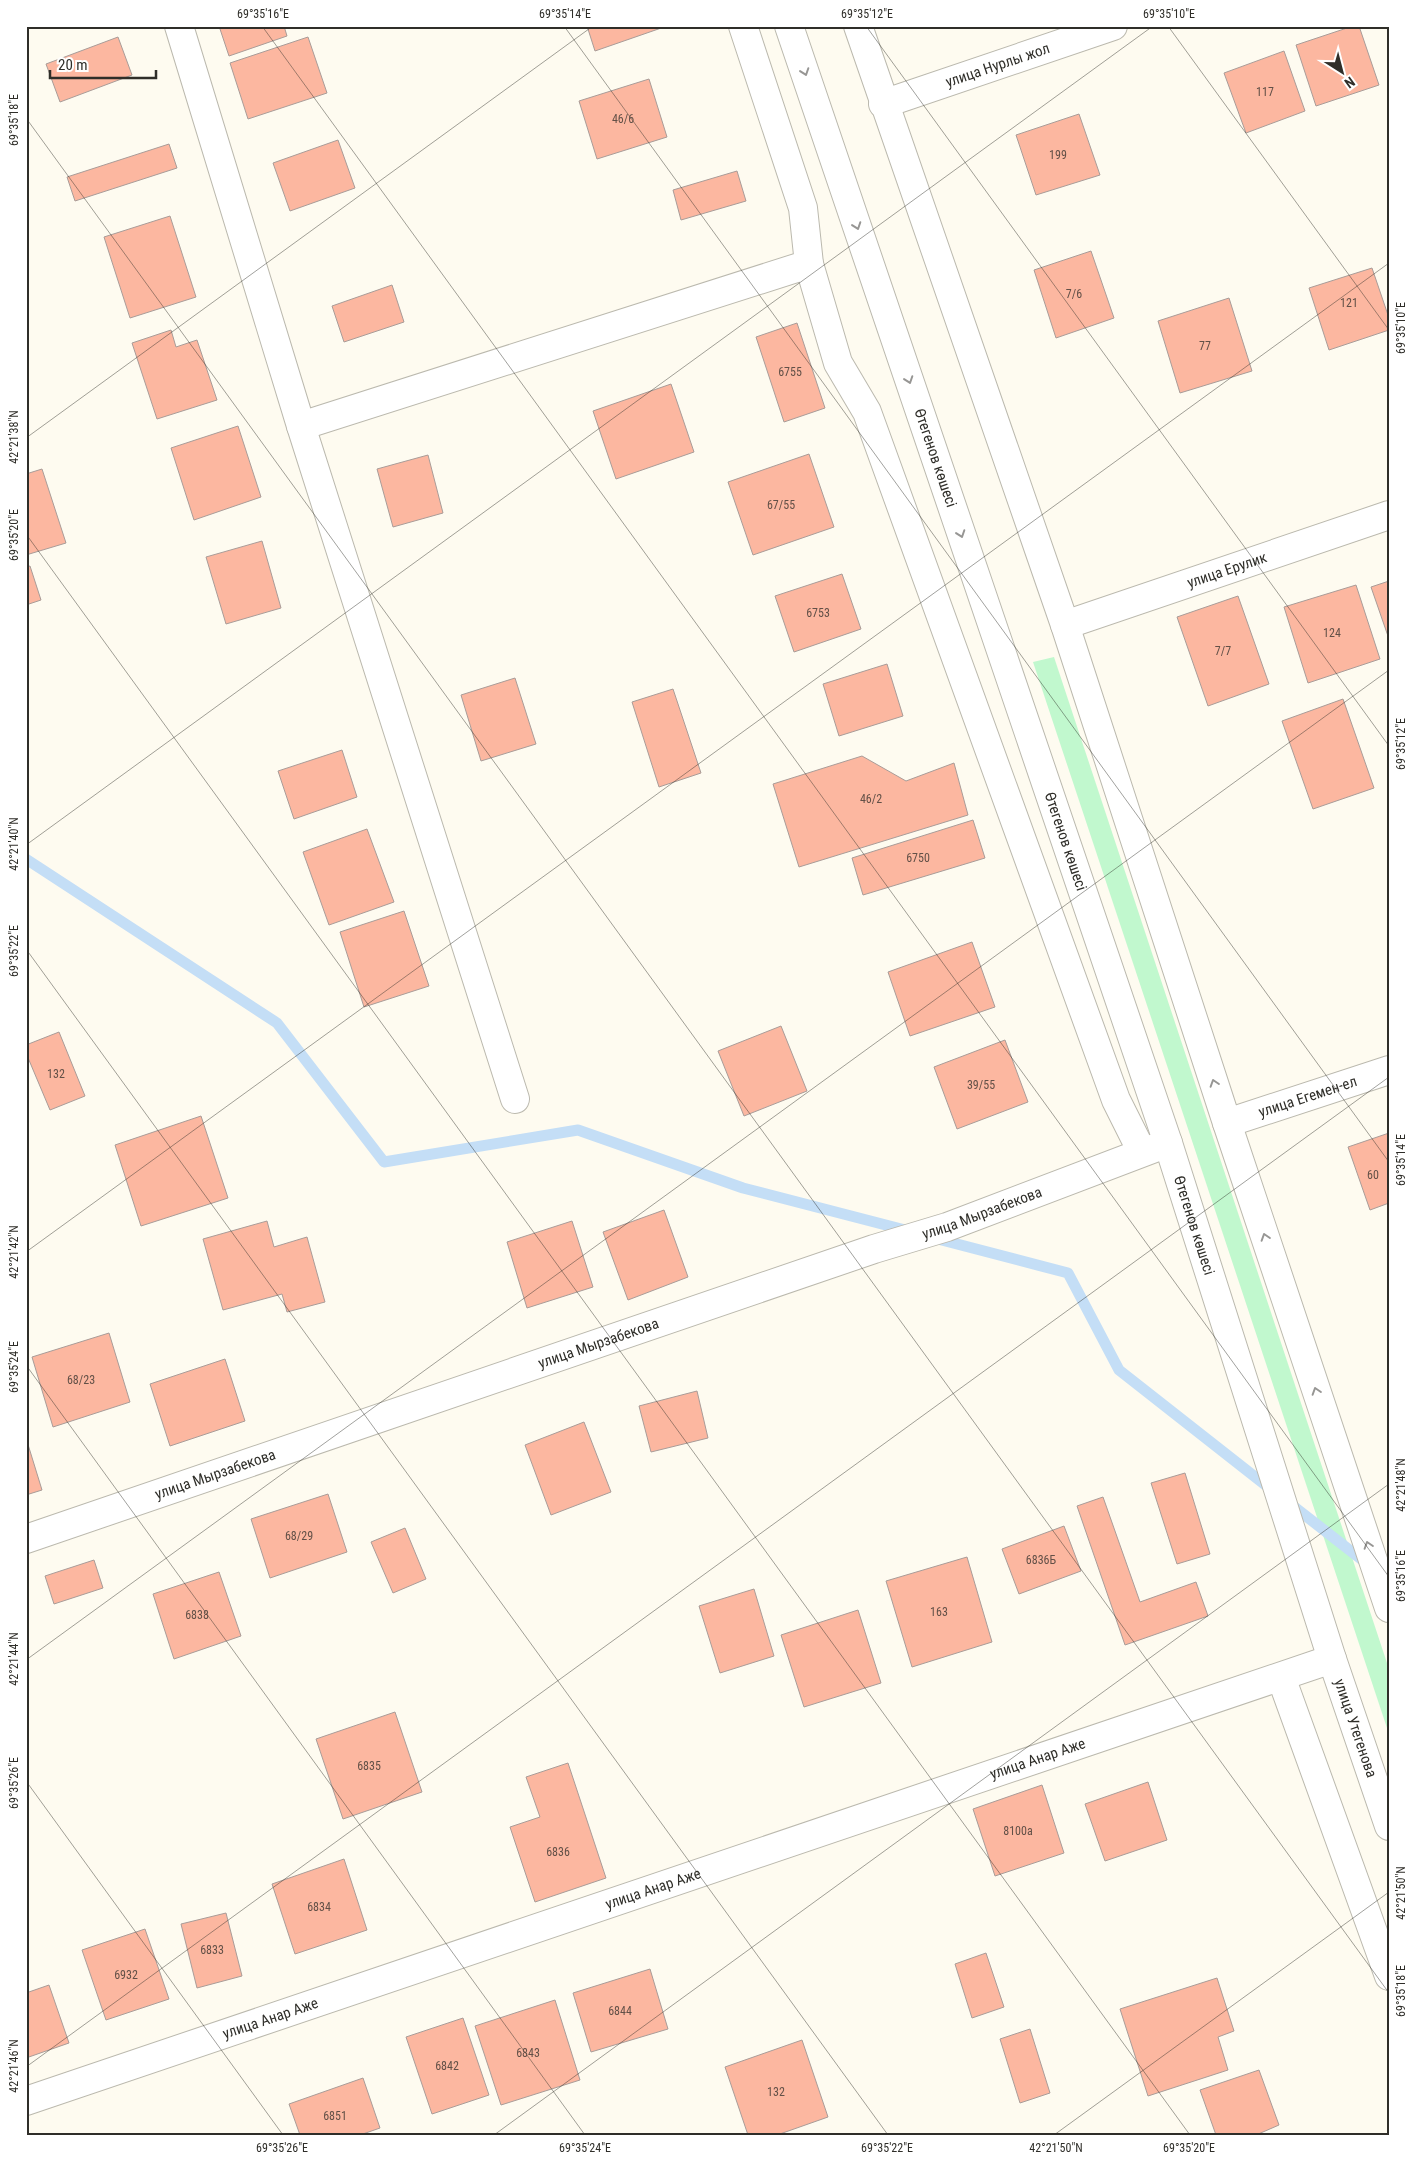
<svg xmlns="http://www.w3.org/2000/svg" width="1415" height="2161" font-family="'Roboto Condensed',sans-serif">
<rect width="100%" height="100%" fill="#fefbf0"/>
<path fill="#c1f8ce" d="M 1054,657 L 1389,1669 L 1389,1734 L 1033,662 Z"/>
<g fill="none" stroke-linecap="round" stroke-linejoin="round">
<g stroke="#c4def6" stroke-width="11">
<path d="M 26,859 L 277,1023 L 384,1162 L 578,1130 L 743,1188 L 909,1231"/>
<path d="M 934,1238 L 1068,1273 L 1119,1370 L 1273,1491"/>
<path d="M 1288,1502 L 1370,1566"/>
</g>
</g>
<g fill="#fcb7a0" stroke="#a99c98">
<path d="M 219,26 L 284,26 L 287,36 L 229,56 Z"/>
<path d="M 587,26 L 667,26 L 595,51 Z"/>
<path d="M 1353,26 L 1359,26 L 1379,85 L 1316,106 L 1296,45 Z"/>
<path d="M 118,37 L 132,75 L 60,102 L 46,64 Z"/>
<path d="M 308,37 L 327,93 L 248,119 L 230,63 Z"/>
<path d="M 1284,51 L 1305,111 L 1246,133 L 1224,73 Z"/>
<path d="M 649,79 L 667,137 L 597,159 L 579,101 Z"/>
<path d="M 1079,114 L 1100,175 L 1036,195 L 1016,135 Z"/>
<path d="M 338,140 L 355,188 L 290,211 L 273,163 Z"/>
<path d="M 169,144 L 177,168 L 75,201 L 67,177 Z"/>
<path d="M 737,171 L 746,201 L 681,220 L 673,190 Z"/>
<path d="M 170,216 L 196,297 L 130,318 L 104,237 Z"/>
<path d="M 1091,251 L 1114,318 L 1056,338 L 1034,270 Z"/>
<path d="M 1372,268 L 1389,318 L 1389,330 L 1329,350 L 1309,288 Z"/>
<path d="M 392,285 L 404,322 L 344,342 L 332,306 Z"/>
<path d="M 1229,298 L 1252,371 L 1180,393 L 1158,321 Z"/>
<path d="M 797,323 L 825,408 L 784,422 L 756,337 Z"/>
<path d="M 171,330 L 176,347 L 197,340 L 217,400 L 157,419 L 132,343 Z"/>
<path d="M 671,384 L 694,452 L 616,479 L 593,411 Z"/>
<path d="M 238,426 L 261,497 L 194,520 L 171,448 Z"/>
<path d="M 809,454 L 834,527 L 753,555 L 728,482 Z"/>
<path d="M 428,455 L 443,513 L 393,527 L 377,469 Z"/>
<path d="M 42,469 L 66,543 L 26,555 L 26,474 Z"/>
<path d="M 262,541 L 281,608 L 226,624 L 206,557 Z"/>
<path d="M 30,566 L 41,600 L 26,605 L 26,567 Z"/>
<path d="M 842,574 L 861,629 L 794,652 L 775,596 Z"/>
<path d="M 1389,581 L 1389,639 L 1371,587 Z"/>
<path d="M 1356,585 L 1380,659 L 1308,683 L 1284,607 Z"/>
<path d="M 1238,596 L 1269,684 L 1208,706 L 1177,617 Z"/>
<path d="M 887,664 L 903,716 L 839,736 L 823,684 Z"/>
<path d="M 515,678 L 536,744 L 481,761 L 461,695 Z"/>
<path d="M 673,689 L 701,773 L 659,787 L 632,702 Z"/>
<path d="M 1343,699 L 1374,788 L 1313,809 L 1282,721 Z"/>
<path d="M 342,750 L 357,797 L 294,819 L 278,771 Z"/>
<path d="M 862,756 L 906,781 L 954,763 L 968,815 L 799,867 L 773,784 Z"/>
<path d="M 973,820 L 985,858 L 863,895 L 852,858 Z"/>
<path d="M 367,829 L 394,902 L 329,925 L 303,852 Z"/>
<path d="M 404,911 L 429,986 L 364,1007 L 340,932 Z"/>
<path d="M 972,942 L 995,1007 L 910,1036 L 888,972 Z"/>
<path d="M 781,1026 L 807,1091 L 744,1116 L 718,1051 Z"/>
<path d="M 59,1032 L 85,1096 L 50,1110 L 26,1053 L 26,1045 Z"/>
<path d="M 1005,1040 L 1028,1102 L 957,1129 L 934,1067 Z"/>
<path d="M 201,1116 L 228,1198 L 141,1226 L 115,1145 Z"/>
<path d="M 1389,1133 L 1389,1203 L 1370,1210 L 1348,1147 Z"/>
<path d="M 664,1210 L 688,1277 L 628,1300 L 603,1232 Z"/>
<path d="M 267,1221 L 274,1247 L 307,1237 L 325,1302 L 287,1312 L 282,1294 L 223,1310 L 203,1239 Z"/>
<path d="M 572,1221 L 593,1287 L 527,1308 L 507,1242 Z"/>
<path d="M 109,1333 L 130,1402 L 53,1427 L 32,1357 Z"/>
<path d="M 225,1359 L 245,1421 L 170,1446 L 150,1384 Z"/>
<path d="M 697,1391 L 708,1438 L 651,1452 L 639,1406 Z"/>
<path d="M 584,1422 L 611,1492 L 551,1515 L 525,1445 Z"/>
<path d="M 26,1438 L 42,1490 L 26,1495 Z"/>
<path d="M 1185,1473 L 1210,1554 L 1177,1564 L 1151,1483 Z"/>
<path d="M 328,1494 L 347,1552 L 270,1578 L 251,1519 Z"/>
<path d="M 1103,1497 L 1140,1602 L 1196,1582 L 1208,1616 L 1125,1645 L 1077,1506 Z"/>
<path d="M 1064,1526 L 1081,1571 L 1019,1594 L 1002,1549 Z"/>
<path d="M 405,1528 L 426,1579 L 393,1593 L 371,1542 Z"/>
<path d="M 967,1557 L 992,1642 L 912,1667 L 886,1581 Z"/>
<path d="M 94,1560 L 103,1588 L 54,1604 L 45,1576 Z"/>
<path d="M 219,1572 L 241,1636 L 174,1659 L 153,1594 Z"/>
<path d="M 754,1589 L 774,1656 L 720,1673 L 699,1606 Z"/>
<path d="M 858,1610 L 881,1683 L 804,1707 L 781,1635 Z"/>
<path d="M 395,1712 L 422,1792 L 343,1819 L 316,1739 Z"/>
<path d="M 568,1763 L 606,1878 L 535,1902 L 510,1827 L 540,1817 L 526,1777 Z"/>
<path d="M 1148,1782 L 1167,1840 L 1105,1861 L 1085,1804 Z"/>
<path d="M 1042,1785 L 1064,1853 L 995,1876 L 973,1809 Z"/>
<path d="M 344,1859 L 367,1930 L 295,1954 L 272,1884 Z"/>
<path d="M 226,1913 L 242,1976 L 197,1988 L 181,1924 Z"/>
<path d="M 145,1929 L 169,1999 L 106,2020 L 82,1950 Z"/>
<path d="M 986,1953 L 1004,2007 L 972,2018 L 955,1964 Z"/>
<path d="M 650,1969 L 668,2029 L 591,2052 L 573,1993 Z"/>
<path d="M 1217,1978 L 1234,2031 L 1218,2037 L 1228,2070 L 1148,2096 L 1120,2009 Z"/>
<path d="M 49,1985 L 69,2043 L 26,2058 L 26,1993 Z"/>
<path d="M 555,2000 L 580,2080 L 501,2105 L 475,2026 Z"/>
<path d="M 463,2018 L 489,2095 L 432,2114 L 406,2037 Z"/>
<path d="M 1030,2029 L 1050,2093 L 1020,2103 L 1000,2039 Z"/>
<path d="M 802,2040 L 828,2117 L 777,2135 L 748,2135 L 725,2067 Z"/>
<path d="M 1259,2070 L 1279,2125 L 1256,2135 L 1216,2135 L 1200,2090 Z"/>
<path d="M 363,2078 L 380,2128 L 360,2135 L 300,2135 L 289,2104 Z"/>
</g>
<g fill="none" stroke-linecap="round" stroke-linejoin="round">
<g stroke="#bbb9ae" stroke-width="30">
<g id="street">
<path d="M 179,26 L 301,426 L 515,1099"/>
<path d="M 743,26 L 803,208 L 809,264 L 838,363 L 867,412 L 1116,1100 L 1142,1152"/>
<path id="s1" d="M 883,104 L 1113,26"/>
<path d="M 301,426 L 809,264"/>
<path id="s2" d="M 1065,625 L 1389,515"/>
<path id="s3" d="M 1227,1123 L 1389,1070"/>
<path id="s4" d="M 26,1539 L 874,1249 L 947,1227 L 1168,1143"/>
<path d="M 1281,1677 L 1389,1976"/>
<path id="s5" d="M 26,2101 L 1332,1659"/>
</g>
</g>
<g stroke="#bbb9ae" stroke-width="30">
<g id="secondary">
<path id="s6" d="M 789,26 L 1168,1143 L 1332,1659 L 1389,1826"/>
<path d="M 858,26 L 1065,625 L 1227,1123 L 1389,1608"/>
</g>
</g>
<use href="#street" stroke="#fff" stroke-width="28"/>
<use href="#secondary" stroke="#fff" stroke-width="28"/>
</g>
<defs><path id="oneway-chevron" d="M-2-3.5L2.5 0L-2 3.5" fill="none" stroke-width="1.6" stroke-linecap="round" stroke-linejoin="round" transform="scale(1.25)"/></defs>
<g stroke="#979694">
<use href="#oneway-chevron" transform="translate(805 72) rotate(71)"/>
<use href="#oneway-chevron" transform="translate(857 226) rotate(71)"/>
<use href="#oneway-chevron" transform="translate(909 380) rotate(71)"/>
<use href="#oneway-chevron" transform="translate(961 534) rotate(71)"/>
<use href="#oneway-chevron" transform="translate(1214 1083) rotate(-108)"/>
<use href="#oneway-chevron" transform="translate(1265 1237) rotate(-108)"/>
<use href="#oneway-chevron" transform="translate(1316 1391) rotate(-108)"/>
<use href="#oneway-chevron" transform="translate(1368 1545) rotate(-108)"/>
</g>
<path fill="none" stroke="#2f2e29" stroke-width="1" stroke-opacity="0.45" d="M 262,26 L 1389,1577M 564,26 L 1389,1162M 866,26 L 1389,746M 1168,26 L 1389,330M 26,31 L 32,26M 26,118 L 1389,1993M 26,438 L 593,26M 26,534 L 1190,2135M 26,845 L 1153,26M 26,949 L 888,2135M 26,1252 L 1389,263M 26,1365 L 585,2135M 26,1660 L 1389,670M 26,1781 L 283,2135M 26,2067 L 1389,1077M 494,2135 L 1389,1484M 1054,2135 L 1389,1892"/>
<g text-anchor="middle" stroke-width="4" stroke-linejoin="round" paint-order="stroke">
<g font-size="12" fill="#625047">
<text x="1265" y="96">117</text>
<text x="623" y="123">46/6</text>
<text x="1058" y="159">199</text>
<text x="1074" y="298">7/6</text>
<text x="1349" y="307">121</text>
<text x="1205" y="350">77</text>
<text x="790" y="376">6755</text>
<text x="781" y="509">67/55</text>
<text x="818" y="617">6753</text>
<text x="1332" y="637">124</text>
<text x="1223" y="655">7/7</text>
<text x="871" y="803">46/2</text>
<text x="918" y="862">6750</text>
<text x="56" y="1078">132</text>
<text x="981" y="1089">39/55</text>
<text x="1373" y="1179">60</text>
<text x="81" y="1384">68/23</text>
<text x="299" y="1540">68/29</text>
<text x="1041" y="1564">6836Б</text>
<text x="939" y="1616">163</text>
<text x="197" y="1619">6838</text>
<text x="369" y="1770">6835</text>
<text x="1018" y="1835">8100а</text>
<text x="558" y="1856">6836</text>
<text x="319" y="1911">6834</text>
<text x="212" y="1954">6833</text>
<text x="126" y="1979">6932</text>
<text x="620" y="2015">6844</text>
<text x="528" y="2057">6843</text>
<text x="447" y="2070">6842</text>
<text x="776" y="2096">132</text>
<text x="335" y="2120">6851</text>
</g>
<g font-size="15" fill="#2f2e29" stroke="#fff">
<text dy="5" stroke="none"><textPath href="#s1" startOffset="121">улица Нурлы жол</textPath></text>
<text dy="5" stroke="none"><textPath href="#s6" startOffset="456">Өтегенов көшесі</textPath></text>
<text dy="5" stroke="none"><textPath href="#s2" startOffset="171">улица Ерулик</textPath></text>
<text dy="5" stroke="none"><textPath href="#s6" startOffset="861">Өтегенов көшесі</textPath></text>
<text dy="5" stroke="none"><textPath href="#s3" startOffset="85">улица Егемен-ел</textPath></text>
<text dy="5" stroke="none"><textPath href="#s4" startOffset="1010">улица Мырзабекова</textPath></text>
<text dy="5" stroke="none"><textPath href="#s6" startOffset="1266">Өтегенов көшесі</textPath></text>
<text dy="5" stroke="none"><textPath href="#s4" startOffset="605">улица Мырзабекова</textPath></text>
<text dy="5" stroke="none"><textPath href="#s4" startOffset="200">улица Мырзабекова</textPath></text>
<text dy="5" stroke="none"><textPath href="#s6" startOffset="1794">улица Утегенова</textPath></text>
<text dy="5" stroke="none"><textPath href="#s5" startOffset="1068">улица Анар Аже</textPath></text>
<text dy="5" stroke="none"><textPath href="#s5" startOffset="662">улица Анар Аже</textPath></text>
<text dy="5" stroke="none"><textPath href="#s5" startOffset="258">улица Анар Аже</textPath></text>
</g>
</g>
<rect width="1415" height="2161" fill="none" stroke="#ffffff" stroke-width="55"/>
<g transform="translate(1342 72) rotate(144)" stroke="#ffffff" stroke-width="4" paint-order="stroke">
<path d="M0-4L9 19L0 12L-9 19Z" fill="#2f2e29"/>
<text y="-8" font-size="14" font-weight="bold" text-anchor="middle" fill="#2f2e29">N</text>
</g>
<path d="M50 70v8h106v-8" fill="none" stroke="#2f2e29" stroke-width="2.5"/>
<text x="58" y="70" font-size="15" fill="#2f2e29" stroke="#ffffff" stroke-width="4" paint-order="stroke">20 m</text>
<rect x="28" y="28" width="1360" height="2106" fill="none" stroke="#2f2e29" stroke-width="2"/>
<g font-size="12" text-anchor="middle" fill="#2f2e29">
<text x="263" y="18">69°35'16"E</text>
<text x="565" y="18">69°35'14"E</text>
<text x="867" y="18">69°35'12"E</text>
<text x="1169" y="18">69°35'10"E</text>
<text transform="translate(14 120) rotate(-90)" y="4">69°35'18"E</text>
<text transform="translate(1401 328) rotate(-90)" y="4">69°35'10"E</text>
<text transform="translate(14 437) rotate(-90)" y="4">42°21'38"N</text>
<text transform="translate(14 535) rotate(-90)" y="4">69°35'20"E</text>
<text transform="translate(1401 744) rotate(-90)" y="4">69°35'12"E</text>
<text transform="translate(14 844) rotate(-90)" y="4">42°21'40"N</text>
<text transform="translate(14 951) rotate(-90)" y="4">69°35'22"E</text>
<text transform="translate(1401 1160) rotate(-90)" y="4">69°35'14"E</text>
<text transform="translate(14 1252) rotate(-90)" y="4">42°21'42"N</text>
<text transform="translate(14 1367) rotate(-90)" y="4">69°35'24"E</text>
<text transform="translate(1401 1485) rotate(-90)" y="4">42°21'48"N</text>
<text transform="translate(1401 1576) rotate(-90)" y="4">69°35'16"E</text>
<text transform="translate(14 1659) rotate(-90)" y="4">42°21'44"N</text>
<text transform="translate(14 1783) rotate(-90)" y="4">69°35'26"E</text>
<text transform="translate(1401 1893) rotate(-90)" y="4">42°21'50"N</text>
<text transform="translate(1401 1991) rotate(-90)" y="4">69°35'18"E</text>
<text transform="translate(14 2066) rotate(-90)" y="4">42°21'46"N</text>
<text x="282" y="2152">69°35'26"E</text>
<text x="585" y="2152">69°35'24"E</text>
<text x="887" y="2152">69°35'22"E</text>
<text x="1056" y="2152">42°21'50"N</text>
<text x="1189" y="2152">69°35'20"E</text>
</g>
</svg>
